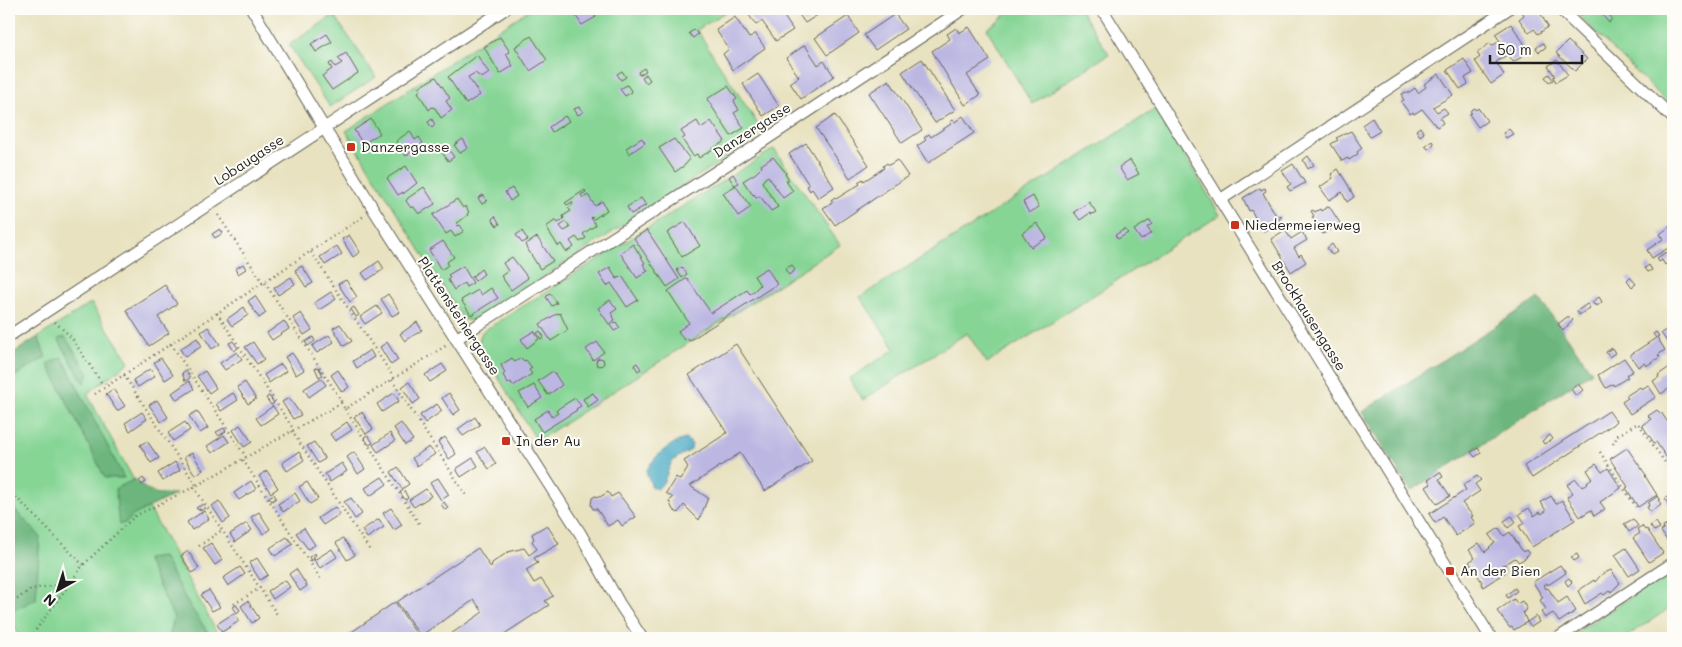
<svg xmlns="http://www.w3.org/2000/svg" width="1682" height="647" font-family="Mali,sans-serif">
<rect width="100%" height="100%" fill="#fdfcf7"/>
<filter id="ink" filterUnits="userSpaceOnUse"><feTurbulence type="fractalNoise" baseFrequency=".02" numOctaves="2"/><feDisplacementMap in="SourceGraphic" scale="10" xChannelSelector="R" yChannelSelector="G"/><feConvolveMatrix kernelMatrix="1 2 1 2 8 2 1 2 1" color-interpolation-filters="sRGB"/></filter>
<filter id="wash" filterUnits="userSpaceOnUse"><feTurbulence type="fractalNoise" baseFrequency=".0096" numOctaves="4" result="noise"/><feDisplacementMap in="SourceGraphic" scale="20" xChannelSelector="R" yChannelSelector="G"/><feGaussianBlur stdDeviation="1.12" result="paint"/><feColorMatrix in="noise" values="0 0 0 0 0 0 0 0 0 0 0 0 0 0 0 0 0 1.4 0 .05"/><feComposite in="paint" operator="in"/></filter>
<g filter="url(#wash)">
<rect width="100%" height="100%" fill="#e8e2c0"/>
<g fill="#86d595" stroke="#517858">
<path d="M 530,9 L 730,9 L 697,30 L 761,129 L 733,148 L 732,154 L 475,322 L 463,319 L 346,131 Z"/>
<path d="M 1013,9 L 1080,9 L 1109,54 L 1032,104 L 987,29 Z"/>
<path d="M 1572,9 L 1673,9 L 1673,108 Z"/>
<path d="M 334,15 L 376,77 L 330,107 L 289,45 Z"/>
<path d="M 1157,108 L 1220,215 L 987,363 L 967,333 L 863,400 L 849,379 L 895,349 L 860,297 Z"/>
<path d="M 774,149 L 840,245 L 537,441 L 478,344 L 482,332 Z"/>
<path d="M 91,303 L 129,362 L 87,394 L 220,638 L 21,638 L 9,618 L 9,356 Z"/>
<path d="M 1673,569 L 1673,606 L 1624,638 L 1568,638 Z"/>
</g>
<g fill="#6cb67e" stroke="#44694d">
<path d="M 1539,298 L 1592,372 L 1411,491 L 1362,412 Z"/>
<path d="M 38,337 L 46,357 L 12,378 L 15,389 L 9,393 L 9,356 Z"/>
<path d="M 65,337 L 89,374 L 84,383 L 58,339 Z"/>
<path d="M 62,357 L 124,478 L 105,478 L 48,364 Z"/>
<path d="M 135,479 C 149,494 156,495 176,494 L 134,515 L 127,522 L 119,525 L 115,489 Z"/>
<path d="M 9,504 L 40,536 L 36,599 L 14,610 L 9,608 Z"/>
<path d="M 163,557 L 189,605 L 212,638 L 169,638 L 174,618 L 146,559 Z"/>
</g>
<path fill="#43a7c3" stroke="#306270" d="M 686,439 L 692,444 L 691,450 C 685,454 675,457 671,464 C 666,473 666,483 657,489 L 652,487 L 646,472 C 652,458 670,442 686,439 Z"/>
<g id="blocks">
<g fill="#bcb7e2" fill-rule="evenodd">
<path d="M 571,9 L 590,9 L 596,17 L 582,25 Z"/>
<path d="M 749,9 L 779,9 L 793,30 L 776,41 L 762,21 L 756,25 L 746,11 Z"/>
<path d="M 795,9 L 827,9 L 805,23 Z"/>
<path d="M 1527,9 L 1538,9 L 1548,27 L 1538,34 L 1534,29 L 1529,33 L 1519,19 L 1524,15 L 1522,12 Z"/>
<path d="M 1578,9 L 1582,9 L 1585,11 L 1581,15 L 1576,10 Z"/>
<path d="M 1607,13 L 1612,18 L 1609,23 L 1603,16 Z"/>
<path d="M 895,14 L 906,29 L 875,50 L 864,35 Z"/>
<path d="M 848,16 L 859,33 L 827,55 L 815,38 Z"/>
<path d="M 735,17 L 749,38 L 755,33 L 765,48 L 733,70 L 723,54 L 729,49 L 716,30 Z"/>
<path d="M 1511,24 L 1524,43 L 1522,57 L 1513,62 L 1508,54 L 1496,62 L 1504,75 L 1491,84 L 1475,61 L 1480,57 L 1477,53 L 1490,43 L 1492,46 L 1500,41 L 1495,34 Z"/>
<path d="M 969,27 L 990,60 L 967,75 L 980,95 L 965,105 L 932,51 L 950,39 L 947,34 L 956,28 L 959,33 Z"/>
<path d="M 694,30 L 698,34 L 693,38 L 689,33 Z"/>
<path d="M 327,34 L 332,42 L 316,52 L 311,44 Z"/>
<path d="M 531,36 L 547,60 L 530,71 L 515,47 Z"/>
<path d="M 500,37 L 510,52 L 506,54 L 513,66 L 500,74 L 484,47 Z"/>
<path d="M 1568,41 L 1587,59 L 1575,71 L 1556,53 Z"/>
<path d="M 1543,43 L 1546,47 L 1539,52 L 1536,48 Z"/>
<path d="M 805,45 L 818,65 L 824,61 L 834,76 L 801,99 L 790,83 L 799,77 L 786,58 Z"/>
<path d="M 346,53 L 358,73 L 332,90 L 322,76 L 332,69 L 329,64 L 332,62 L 335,67 L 342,63 L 338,58 Z"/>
<path d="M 477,55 L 489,73 L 482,78 L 475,73 L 468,77 L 480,95 L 466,104 L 448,77 Z"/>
<path d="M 922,59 L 955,110 L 935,123 L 902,72 Z"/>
<path d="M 1464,59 L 1473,73 L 1465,78 L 1468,84 L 1460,89 L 1447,70 Z"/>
<path d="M 1557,60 L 1568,75 L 1556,82 L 1553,77 L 1555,76 L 1548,66 Z"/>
<path d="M 644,68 L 646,71 L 639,75 L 638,72 Z"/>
<path d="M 622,71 L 626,77 L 621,80 L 617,74 Z"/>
<path d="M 646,74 L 650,80 L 646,83 L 642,77 Z"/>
<path d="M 758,74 L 779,106 L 763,116 L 743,84 Z"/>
<path d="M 1439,74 L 1453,95 L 1433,107 L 1437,112 L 1444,108 L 1448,113 L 1440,118 L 1443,123 L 1437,127 L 1422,109 L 1414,114 L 1413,112 L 1410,114 L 1401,102 L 1404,100 L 1402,97 L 1402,94 L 1406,92 L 1408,93 L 1415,88 L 1418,93 L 1426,87 L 1424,84 Z"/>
<path d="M 1549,74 L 1553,80 L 1549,82 L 1545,77 Z"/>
<path d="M 436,77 L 450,98 L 446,101 L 452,110 L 441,118 L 435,108 L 432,107 L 429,110 L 418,92 L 421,90 L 419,87 Z"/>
<path d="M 889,80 L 922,130 L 902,143 L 869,93 Z"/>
<path d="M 627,85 L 632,92 L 625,96 L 620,89 Z"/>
<path d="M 728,86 L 737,99 L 734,101 L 739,110 L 734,113 L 744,128 L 731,136 L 707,99 Z"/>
<path d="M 579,107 L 583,112 L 578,115 L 574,109 Z"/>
<path d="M 1474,108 L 1476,110 L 1478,108 L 1487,121 L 1478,127 L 1469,114 L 1472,113 L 1470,111 Z"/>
<path d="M 835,115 L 869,165 L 850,178 L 816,128 Z"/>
<path d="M 565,116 L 569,121 L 552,132 L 549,127 Z"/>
<path d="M 963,116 L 974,133 L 928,163 L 917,146 L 926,140 L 924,138 L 929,134 L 931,137 L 951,124 L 950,122 L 953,120 L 955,122 Z"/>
<path d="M 1372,118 L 1380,131 L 1370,137 L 1362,125 Z"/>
<path d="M 371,119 L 380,133 L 363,144 L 354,130 Z"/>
<path d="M 432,119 L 435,125 L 432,128 L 428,122 Z"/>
<path d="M 697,121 L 701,128 L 711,121 L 725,141 L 699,158 L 697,154 L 693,156 L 682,139 L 685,137 L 681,131 Z"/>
<path d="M 1420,127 L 1424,133 L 1420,136 L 1416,130 Z"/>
<path d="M 1509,129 L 1513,134 L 1506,138 L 1503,133 Z"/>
<path d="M 410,131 L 415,140 L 419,137 L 423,143 L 406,156 L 396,141 Z"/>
<path d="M 1351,131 L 1362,148 L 1357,152 L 1358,154 L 1349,160 L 1348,158 L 1342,161 L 1331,144 L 1338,140 L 1336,138 Z"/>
<path d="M 642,138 L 645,143 L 629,154 L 626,148 Z"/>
<path d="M 463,139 L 468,148 L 460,153 L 454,145 Z"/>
<path d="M 674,139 L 690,159 L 685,165 L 675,172 L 659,148 Z"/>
<path d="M 1432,141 L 1434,144 L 1428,149 L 1425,146 Z"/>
<path d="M 806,143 L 834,187 L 818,198 L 812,189 L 810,191 L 807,186 L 809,185 L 789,154 Z"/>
<path d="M 448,148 L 454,157 L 448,161 L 442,152 Z"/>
<path d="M 1308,156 L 1314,165 L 1308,169 L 1303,160 Z"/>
<path d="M 773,157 L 786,173 L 785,174 L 789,180 L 786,181 L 793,191 L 783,198 L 768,176 L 765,178 L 762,182 L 778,207 L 771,211 L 760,196 L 756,198 L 754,194 L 753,195 L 743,181 L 756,173 L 762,167 L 761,165 Z"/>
<path d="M 897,160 L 908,176 L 835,225 L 823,208 L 833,202 L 831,200 L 835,197 L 836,199 L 860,184 L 858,182 L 863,179 L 864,181 L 884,168 L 883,166 L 887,163 L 889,165 Z"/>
<path d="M 1130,160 L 1139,174 L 1127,180 L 1119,167 Z"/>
<path d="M 1293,164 L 1305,183 L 1290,191 L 1287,187 L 1291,184 L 1282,171 Z"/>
<path d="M 406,166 L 417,183 L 403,194 L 403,192 L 398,195 L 387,178 Z"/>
<path d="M 1338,169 L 1348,185 L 1354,197 L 1347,202 L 1342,192 L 1329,200 L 1320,187 L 1333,178 L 1331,174 Z"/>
<path d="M 733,174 L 739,183 L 735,185 L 751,207 L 738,216 L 723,193 L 735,186 L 729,177 Z"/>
<path d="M 424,187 L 435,204 L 419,214 L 413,206 L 411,208 L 406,201 L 408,198 Z"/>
<path d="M 512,188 L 517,196 L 510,201 L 505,192 Z"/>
<path d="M 1260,188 L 1261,190 L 1265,188 L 1266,191 L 1263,193 L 1277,217 L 1281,215 L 1282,217 L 1279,219 L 1280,221 L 1264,231 L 1255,221 L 1256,219 L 1251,210 L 1249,211 L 1243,198 Z"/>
<path d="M 585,190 L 586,192 L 581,195 L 583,198 L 588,195 L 595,206 L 602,201 L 607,210 L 594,219 L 592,217 L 591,218 L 596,225 L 583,234 L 586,238 L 580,242 L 576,237 L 570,241 L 574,247 L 566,252 L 561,244 L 558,246 L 546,227 L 556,220 L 558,223 L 564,219 L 563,216 L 571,211 L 568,208 L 573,204 L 572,202 L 567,205 L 565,203 ZM 566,222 L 570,228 L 564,231 L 560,226 Z"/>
<path d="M 483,195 L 487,201 L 482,204 L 478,198 Z"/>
<path d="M 1033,196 L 1039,207 L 1029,213 L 1023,202 Z"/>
<path d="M 641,198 L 646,205 L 631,214 L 627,207 Z"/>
<path d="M 457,199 L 463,208 L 465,206 L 469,212 L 467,214 L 468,215 L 456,224 L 458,226 L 460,225 L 464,231 L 455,237 L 451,231 L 446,234 L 433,215 Z"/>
<path d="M 1089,202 L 1096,212 L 1091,215 L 1090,213 L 1080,220 L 1074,212 Z"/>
<path d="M 1329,206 L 1340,223 L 1323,234 L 1312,217 L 1314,216 L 1311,211 L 1313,210 L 1315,212 L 1320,209 L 1321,211 Z"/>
<path d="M 495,216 L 500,224 L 497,226 L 492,219 Z"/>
<path d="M 1150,220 L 1152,224 L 1147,227 L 1151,233 L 1141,240 L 1134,230 Z"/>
<path d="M 685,222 L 700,246 L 682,257 L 667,233 Z"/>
<path d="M 1037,223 L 1047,238 L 1031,247 L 1022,233 Z"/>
<path d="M 1673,224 L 1673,245 L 1652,258 L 1647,250 L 1663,239 L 1660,234 Z"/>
<path d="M 220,229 L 223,233 L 215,238 L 212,234 Z"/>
<path d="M 1125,229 L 1128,233 L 1118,239 L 1115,235 Z"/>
<path d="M 647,230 L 679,279 L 667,287 L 634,238 Z"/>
<path d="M 1285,230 L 1291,239 L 1302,232 L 1307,240 L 1294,248 L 1299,256 L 1301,254 L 1306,262 L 1291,272 L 1271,239 Z"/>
<path d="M 522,231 L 528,240 L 522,243 L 516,235 Z"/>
<path d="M 349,235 L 360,252 L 353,257 L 342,239 Z"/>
<path d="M 537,237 L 553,261 L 540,269 L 525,245 Z"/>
<path d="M 443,241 L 454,257 L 447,262 L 448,265 L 441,270 L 429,250 Z"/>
<path d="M 633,244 L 645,263 L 643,264 L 648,271 L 637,278 L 620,253 Z"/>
<path d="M 1332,244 L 1337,252 L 1332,255 L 1327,248 Z"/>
<path d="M 337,246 L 342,254 L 325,265 L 320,257 Z"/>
<path d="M 1666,252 L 1671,259 L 1665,265 L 1662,260 L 1659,262 L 1657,258 Z"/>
<path d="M 512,257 L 528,278 L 511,290 L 501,276 L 508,271 L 503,263 Z"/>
<path d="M 379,261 L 384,269 L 367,280 L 362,273 Z"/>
<path d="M 243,264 L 246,269 L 238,274 L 235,269 Z"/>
<path d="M 792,265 L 795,270 L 789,275 L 785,269 Z"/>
<path d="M 1649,265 L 1652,270 L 1648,272 L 1645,268 Z"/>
<path d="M 302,266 L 313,283 L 306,287 L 295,270 Z"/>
<path d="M 463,266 L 473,283 L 466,287 L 464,283 L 454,290 L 448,280 L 450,277 L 448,275 Z"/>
<path d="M 610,267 L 617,279 L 622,276 L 638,300 L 627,307 L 611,283 L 607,286 L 599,274 Z"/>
<path d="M 682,267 L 687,274 L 682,278 L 677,270 Z"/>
<path d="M 767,268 L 777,284 L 689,341 L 687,338 L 684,340 L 678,331 L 689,323 L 668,291 L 687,278 L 711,313 L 747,290 L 750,294 L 754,291 L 760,285 L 754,276 Z"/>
<path d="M 481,269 L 484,274 L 475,281 L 472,277 Z"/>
<path d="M 291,277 L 295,284 L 278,295 L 274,288 Z"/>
<path d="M 1630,277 L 1636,284 L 1632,287 L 1627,280 Z"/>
<path d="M 346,280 L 357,297 L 350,302 L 338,284 Z"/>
<path d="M 165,285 L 177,304 L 158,317 L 169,333 L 149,346 L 126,310 Z"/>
<path d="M 491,288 L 498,298 L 471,315 L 461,300 L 478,290 L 481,295 Z"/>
<path d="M 331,292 L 336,299 L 319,310 L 314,303 Z"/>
<path d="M 550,293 L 557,303 L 552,306 L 546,297 Z"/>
<path d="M 388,294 L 400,312 L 392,316 L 381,299 Z"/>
<path d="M 255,296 L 266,313 L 259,318 L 248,301 Z"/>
<path d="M 1599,297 L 1602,302 L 1597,306 L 1596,304 L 1594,305 L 1592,302 Z"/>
<path d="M 610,300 L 617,309 L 611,313 L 615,320 L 609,324 L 598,308 Z"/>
<path d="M 1587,304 L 1590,308 L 1579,315 L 1577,311 Z"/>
<path d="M 377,306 L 382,313 L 365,324 L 360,317 Z"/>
<path d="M 244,307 L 248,315 L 232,326 L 227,319 Z"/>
<path d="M 354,307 L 359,315 L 356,317 L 351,309 Z"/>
<path d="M 301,313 L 312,330 L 304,335 L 293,318 Z"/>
<path d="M 558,313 L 559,314 L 560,313 L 568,330 L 551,341 L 540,324 Z"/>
<path d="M 1567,317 L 1570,317 L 1573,320 L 1563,331 L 1558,324 Z"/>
<path d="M 284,321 L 289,329 L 272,340 L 267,333 Z"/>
<path d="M 417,322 L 422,330 L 405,341 L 400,334 Z"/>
<path d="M 616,322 L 620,328 L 614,331 L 610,325 Z"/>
<path d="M 340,324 L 352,341 L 344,346 L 333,328 Z"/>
<path d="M 1673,326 L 1673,344 L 1670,346 L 1661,333 Z"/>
<path d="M 208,327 L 220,344 L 212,349 L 201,332 Z"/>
<path d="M 534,331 L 539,339 L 527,348 L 521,339 Z"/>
<path d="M 540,331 L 544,337 L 541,339 L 537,333 Z"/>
<path d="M 1656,332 L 1659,336 L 1657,337 L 1665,350 L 1658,355 L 1660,357 L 1646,366 L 1644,363 L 1638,367 L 1630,355 L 1656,338 L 1653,334 Z"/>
<path d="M 329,335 L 334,342 L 317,353 L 312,346 Z"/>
<path d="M 313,337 L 315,341 L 308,346 L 305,342 Z"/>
<path d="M 197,338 L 202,346 L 185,357 L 180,349 Z"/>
<path d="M 233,341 L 238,348 L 234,351 L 229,343 Z"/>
<path d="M 253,342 L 264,359 L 257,364 L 245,347 Z"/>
<path d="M 387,342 L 398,360 L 391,365 L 380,347 Z"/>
<path d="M 597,342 L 604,352 L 593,360 L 586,349 Z"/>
<path d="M 736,344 L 812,461 L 765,491 L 740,453 L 690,486 L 708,498 L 699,520 L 684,505 L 678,513 L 673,510 L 669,501 L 673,498 L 666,493 L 676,477 L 680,480 L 688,467 L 684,461 L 727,433 L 689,375 Z"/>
<path d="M 1612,348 L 1615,353 L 1609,357 L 1606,352 Z"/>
<path d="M 370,350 L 374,357 L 357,368 L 353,361 Z"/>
<path d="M 237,352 L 242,359 L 225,370 L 220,363 Z"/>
<path d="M 292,353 L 304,370 L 296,375 L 285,357 Z"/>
<path d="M 161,358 L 173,375 L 165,380 L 154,362 Z"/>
<path d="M 512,358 L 515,362 L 521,358 L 524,361 L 526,360 L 532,368 L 529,370 L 532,374 L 513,386 L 511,382 L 508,384 L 503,375 L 505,373 L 501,365 Z"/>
<path d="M 1624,358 L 1633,371 L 1626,375 L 1628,377 L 1614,386 L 1613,384 L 1606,388 L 1598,375 Z"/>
<circle cx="600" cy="362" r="4"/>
<path d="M 637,363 L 641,369 L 638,371 L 634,365 Z"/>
<path d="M 281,364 L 286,371 L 269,383 L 264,375 Z"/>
<path d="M 442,364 L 447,371 L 430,382 L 425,375 Z"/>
<path d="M 1671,366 L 1673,369 L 1673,386 L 1661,394 L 1653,381 L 1659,377 L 1658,375 Z"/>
<path d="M 318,367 L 323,375 L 319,377 L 315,368 Z"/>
<path d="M 150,369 L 155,376 L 138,387 L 133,380 Z"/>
<path d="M 186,370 L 190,378 L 185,381 L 182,373 Z"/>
<path d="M 338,370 L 349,387 L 342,392 L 331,375 Z"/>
<path d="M 205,371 L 216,388 L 209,393 L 197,376 Z"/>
<path d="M 553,371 L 562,385 L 548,395 L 538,381 Z"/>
<path d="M 321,378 L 326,385 L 309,397 L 304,389 Z"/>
<path d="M 189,381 L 194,389 L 177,400 L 172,393 Z"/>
<path d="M 245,382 L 256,399 L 248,404 L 237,387 Z"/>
<path d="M 409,382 L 420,399 L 413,404 L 402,387 Z"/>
<path d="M 1578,384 L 1583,390 L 1576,396 L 1571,389 Z"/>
<path d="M 534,385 L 542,398 L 528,407 L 519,393 Z"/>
<path d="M 1648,385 L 1656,397 L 1630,414 L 1622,402 L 1628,398 L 1626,396 L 1640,387 L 1642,389 Z"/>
<path d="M 113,389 L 125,406 L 117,411 L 106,394 Z"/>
<path d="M 233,393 L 238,400 L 221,411 L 216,404 Z"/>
<path d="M 394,393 L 399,401 L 382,412 L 377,404 Z"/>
<path d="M 449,393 L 460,410 L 453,415 L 442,398 Z"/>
<path d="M 593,393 L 598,400 L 588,407 L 583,399 Z"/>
<path d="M 269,396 L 274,403 L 271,405 L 266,398 Z"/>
<path d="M 289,398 L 301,415 L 293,419 L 282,402 Z"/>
<path d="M 575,398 L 581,406 L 576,409 L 577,410 L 542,432 L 534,419 L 548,410 L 552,417 L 558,413 L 556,411 L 559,408 Z"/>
<path d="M 157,400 L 168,417 L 161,422 L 149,405 Z"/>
<path d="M 437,404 L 442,411 L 425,423 L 420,415 Z"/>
<path d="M 273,406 L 278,414 L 261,425 L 256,418 Z"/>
<path d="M 1657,410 L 1660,413 L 1661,412 L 1673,430 L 1673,467 L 1656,442 L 1654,443 L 1642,425 L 1651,419 L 1648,416 Z"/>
<path d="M 197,411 L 208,428 L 200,433 L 189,416 Z"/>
<path d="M 1609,411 L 1616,421 L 1612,425 L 1532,478 L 1524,466 Z"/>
<path d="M 142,412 L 147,419 L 130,431 L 125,423 Z"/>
<path d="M 362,412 L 373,429 L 366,434 L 354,417 Z"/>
<path d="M 475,417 L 480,425 L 463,436 L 458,429 Z"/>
<path d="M 185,422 L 190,430 L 173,441 L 168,433 Z"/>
<path d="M 347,422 L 352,430 L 335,441 L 330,434 Z"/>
<path d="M 401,423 L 413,440 L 405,445 L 394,428 Z"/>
<path d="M 240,425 L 252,442 L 244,447 L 233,430 Z"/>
<path d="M 224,428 L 226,431 L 219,436 L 216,432 Z"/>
<path d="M 390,433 L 395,441 L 378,452 L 373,445 Z"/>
<path d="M 224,435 L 229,442 L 212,453 L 207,446 Z"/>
<path d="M 368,435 L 373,443 L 369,445 L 364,437 Z"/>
<path d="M 1550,435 L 1553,439 L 1544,444 L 1542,441 Z"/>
<path d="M 445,437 L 456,454 L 449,459 L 438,442 Z"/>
<path d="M 147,441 L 159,458 L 151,463 L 140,445 Z"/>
<path d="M 314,442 L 325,459 L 318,463 L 307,446 Z"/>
<path d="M 429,447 L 435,454 L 417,466 L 412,458 Z"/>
<path d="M 485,447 L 496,464 L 489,469 L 477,452 Z"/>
<path d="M 1478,448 L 1481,453 L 1475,457 L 1471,452 Z"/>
<path d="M 1627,448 L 1646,475 L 1645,476 L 1657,495 L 1638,507 L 1626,488 L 1628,487 L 1610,459 Z"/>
<path d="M 299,452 L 304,460 L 287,471 L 282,463 Z"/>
<path d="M 354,452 L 365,469 L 358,474 L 347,457 Z"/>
<path d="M 192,453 L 203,470 L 195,475 L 184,457 Z"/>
<path d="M 473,458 L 478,466 L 461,477 L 456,469 Z"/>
<path d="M 175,462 L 180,470 L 163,481 L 158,473 Z"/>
<path d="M 342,463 L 347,471 L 330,482 L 325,474 Z"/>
<path d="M 1596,464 L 1602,472 L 1608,468 L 1621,488 L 1600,502 L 1605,509 L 1594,516 L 1591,510 L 1580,517 L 1567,497 L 1573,493 L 1567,485 L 1576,479 L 1582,487 L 1588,483 L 1587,482 L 1592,478 L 1587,470 Z"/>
<path d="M 398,467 L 409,484 L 402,489 L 391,472 Z"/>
<path d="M 267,471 L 278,488 L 271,493 L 259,476 Z"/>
<path d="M 1440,472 L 1443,477 L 1439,479 L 1450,496 L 1437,504 L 1426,487 L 1431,484 L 1428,480 Z"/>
<path d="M 1477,476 L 1481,480 L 1475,484 L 1480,491 L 1462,503 L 1473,516 L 1471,517 L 1475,523 L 1456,536 L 1443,517 L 1435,523 L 1429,514 L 1466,490 L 1463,485 Z"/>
<path d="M 382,477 L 387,484 L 370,496 L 365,488 Z"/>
<path d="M 143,478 L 146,482 L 142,485 L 139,481 Z"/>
<path d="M 438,478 L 449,495 L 441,500 L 430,483 Z"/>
<path d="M 251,481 L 256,489 L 239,500 L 234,493 Z"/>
<path d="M 307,482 L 318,499 L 310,504 L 299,487 Z"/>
<path d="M 426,489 L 431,496 L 414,507 L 409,500 Z"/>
<path d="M 404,490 L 408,498 L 405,500 L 400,492 Z"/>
<path d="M 608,492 L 611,497 L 618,493 L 636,517 L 622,526 L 618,520 L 608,526 L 597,509 L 593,509 L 591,505 L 592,498 L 595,496 L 600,497 Z"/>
<path d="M 295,493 L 300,501 L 283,512 L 278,504 Z"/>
<path d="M 274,494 L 276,498 L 272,501 L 269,497 Z"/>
<path d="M 1670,495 L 1673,501 L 1669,505 L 1665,499 Z"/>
<path d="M 1551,496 L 1556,504 L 1562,500 L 1575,520 L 1532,547 L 1519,526 L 1525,523 L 1519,514 L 1529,508 L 1534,516 L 1540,512 L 1541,514 L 1546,511 L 1541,502 Z"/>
<path d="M 1658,496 L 1660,499 L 1658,500 L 1661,504 L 1650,512 L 1647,507 L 1649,506 L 1648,503 Z"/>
<path d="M 351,498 L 362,514 L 355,519 L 344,502 Z"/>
<path d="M 219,501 L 230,518 L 223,523 L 212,506 Z"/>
<path d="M 444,502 L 448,508 L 445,510 L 441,504 Z"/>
<path d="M 203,504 L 205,508 L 201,511 L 200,509 L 198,510 L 196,508 Z"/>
<path d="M 335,507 L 340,514 L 323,525 L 318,518 Z"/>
<path d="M 391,508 L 402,525 L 394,530 L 383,513 Z"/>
<path d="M 204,511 L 209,519 L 192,530 L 187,522 Z"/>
<path d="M 259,512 L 270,529 L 263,534 L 251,517 Z"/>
<path d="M 1512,516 L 1516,522 L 1508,528 L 1504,521 Z"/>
<path d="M 379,519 L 384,527 L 367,538 L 362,530 Z"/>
<path d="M 1633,519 L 1638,526 L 1629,532 L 1624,524 Z"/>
<path d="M 1656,522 L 1660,528 L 1654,531 L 1650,526 Z"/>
<path d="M 247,523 L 252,530 L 235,542 L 230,534 Z"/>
<path d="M 1673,523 L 1673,545 L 1671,547 L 1661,531 L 1664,529 L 1663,527 L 1666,525 L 1667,527 Z"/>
<path d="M 547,525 L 559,544 L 534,558 L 538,563 L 526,570 L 534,583 L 541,579 L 553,596 L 545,601 L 549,605 L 498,638 L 445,638 L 483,612 L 474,600 L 420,636 L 397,602 L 478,548 L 491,568 L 492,563 L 508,552 L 524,548 L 529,555 L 537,549 L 532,541 L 534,539 L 532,534 Z"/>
<path d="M 1642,526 L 1645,530 L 1647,529 L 1663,553 L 1649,562 L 1633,538 L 1640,533 L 1637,529 Z"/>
<path d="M 304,528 L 315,545 L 308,549 L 296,533 Z"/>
<path d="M 1499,528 L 1504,536 L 1510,532 L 1523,552 L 1526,550 L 1529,554 L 1526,556 L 1527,557 L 1519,562 L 1515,558 L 1502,566 L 1506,572 L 1483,587 L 1481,583 L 1482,582 L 1469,562 L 1475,558 L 1469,550 L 1479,543 L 1485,552 L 1490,548 L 1489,547 L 1495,543 L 1489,535 Z"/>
<path d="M 287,537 L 293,544 L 275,556 L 270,548 Z"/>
<path d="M 343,538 L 355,555 L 347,560 L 336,543 Z"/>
<path d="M 211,543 L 222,560 L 215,565 L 203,548 Z"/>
<path d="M 1626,548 L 1640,569 L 1629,576 L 1615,555 Z"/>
<path d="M 332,549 L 337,557 L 320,568 L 314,560 Z"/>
<path d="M 188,551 L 199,568 L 192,573 L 181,556 Z"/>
<path d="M 315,553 L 316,555 L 313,557 L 314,559 L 311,561 L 309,557 Z"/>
<path d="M 1577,554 L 1579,558 L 1574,561 L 1571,557 Z"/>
<path d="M 257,558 L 268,575 L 260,580 L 249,563 Z"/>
<path d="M 1560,565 L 1566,573 L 1548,585 L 1547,583 L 1544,585 L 1546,589 L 1548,588 L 1558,603 L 1567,597 L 1576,611 L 1559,622 L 1553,613 L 1545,618 L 1541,612 L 1546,609 L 1540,600 L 1543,598 L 1533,582 Z"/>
<path d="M 1470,566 L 1473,571 L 1469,573 L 1466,568 Z"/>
<path d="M 240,567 L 245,574 L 228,586 L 223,578 Z"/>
<path d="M 296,569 L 307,586 L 300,591 L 289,574 Z"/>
<path d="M 1611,570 L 1620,583 L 1611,592 L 1609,591 L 1604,595 L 1602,593 L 1585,604 L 1578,591 L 1594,580 L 1595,582 L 1601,575 Z"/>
<path d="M 1569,578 L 1572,582 L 1568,586 L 1565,581 Z"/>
<path d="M 285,580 L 290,587 L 273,599 L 268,591 Z"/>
<path d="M 1515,588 L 1517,591 L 1508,598 L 1506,595 Z"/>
<path d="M 209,590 L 220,607 L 212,611 L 201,595 Z"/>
<path d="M 1514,599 L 1517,604 L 1522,601 L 1527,609 L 1523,612 L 1527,622 L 1514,630 L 1512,627 L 1510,628 L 1497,611 Z"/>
<path d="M 248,601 L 259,618 L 252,623 L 241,606 Z"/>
<path d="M 395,602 L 415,632 L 406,638 L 343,638 Z"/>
<path d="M 236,605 L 240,610 L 237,613 L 233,607 Z"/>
<path d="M 234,613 L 239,621 L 222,632 L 217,624 Z"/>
<path d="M 1536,616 L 1539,622 L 1531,627 L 1527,622 Z"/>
</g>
</g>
</g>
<g filter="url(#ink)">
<use href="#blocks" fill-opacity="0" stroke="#636155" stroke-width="1"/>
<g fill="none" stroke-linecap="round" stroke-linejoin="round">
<g stroke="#636155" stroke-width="13">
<g id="street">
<path d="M 252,9 L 374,210 L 580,533 L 619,603 L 642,638"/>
<path d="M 1102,9 L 1491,638"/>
<path d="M 1560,9 L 1673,118"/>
<path d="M 1220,200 L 1508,9"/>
<path d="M 9,336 L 505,9"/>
<path d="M 456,339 L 762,142 L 963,9"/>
<path d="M 1558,638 L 1673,563"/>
</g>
</g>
<g stroke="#636155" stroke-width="2.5" stroke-dasharray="1 4" stroke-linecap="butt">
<path d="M 218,215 L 263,283"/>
<path d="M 311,252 L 394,378"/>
<path d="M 265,283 L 341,400 L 341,403"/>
<path d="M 217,313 L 294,430"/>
<path d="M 55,322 L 71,337 L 101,382 L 108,385"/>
<path d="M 171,344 L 246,457"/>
<path d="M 124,375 L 196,485"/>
<path d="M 392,380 L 466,495"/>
<path d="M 95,394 L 364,216"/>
<path d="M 345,409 L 420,525"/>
<path d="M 292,431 L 371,552"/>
<path d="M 1613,444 L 1618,435 L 1638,423 L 1671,471 L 1673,472"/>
<path d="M 1600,452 L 1636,507"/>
<path d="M 243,460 L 320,578"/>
<path d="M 194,487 L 278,616"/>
<path d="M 9,490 L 83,565"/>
<path d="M 199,546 L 222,530"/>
<path d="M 234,604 L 260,588"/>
<path d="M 9,605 L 31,589 L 70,583 L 83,565 L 135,516 L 194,487 L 341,403 L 345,409 L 447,345"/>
<path d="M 30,638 L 70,583"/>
</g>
<use href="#street" stroke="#fff" stroke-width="11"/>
</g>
</g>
<g fill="#c8321e" stroke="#fdfcf7" stroke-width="2">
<rect x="346" y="142" width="10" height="10" rx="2.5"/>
<rect x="1230" y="220" width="10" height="10" rx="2.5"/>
<rect x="501" y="436" width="10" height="10" rx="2.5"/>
<rect x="1445" y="566" width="10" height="10" rx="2.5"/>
</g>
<g text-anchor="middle" stroke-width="4" stroke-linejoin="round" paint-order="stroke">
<g font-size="14" fill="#1c1c1c" stroke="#fdfcf7">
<text transform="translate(752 130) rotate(-33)" y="5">Danzergasse</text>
<text transform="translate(249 160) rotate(-33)" y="5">Lobaugasse</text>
<text transform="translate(459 316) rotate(57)" y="5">Plattensteinergasse</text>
<text transform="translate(1309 316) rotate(58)" y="5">Brockhausengasse</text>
</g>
<g font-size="14" fill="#1c1c1c" stroke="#fdfcf7" text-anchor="start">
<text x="361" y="152">Danzergasse</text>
<text x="1245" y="230">Niedermeierweg</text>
<text x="516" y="446">In der Au</text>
<text x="1460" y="576">An der Bien</text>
</g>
</g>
<rect width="1682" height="647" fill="none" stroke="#fdfcf7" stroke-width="30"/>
<g transform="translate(58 590) rotate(219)" stroke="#fdfcf7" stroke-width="4" paint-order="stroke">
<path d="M0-4L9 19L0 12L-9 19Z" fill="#1c1c1c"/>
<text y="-8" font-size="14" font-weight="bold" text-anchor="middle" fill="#1c1c1c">N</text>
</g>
<path d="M1490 55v8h92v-8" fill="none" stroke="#1c1c1c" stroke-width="2.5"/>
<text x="1497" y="55" font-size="15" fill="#1c1c1c" stroke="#fdfcf7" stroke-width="4" paint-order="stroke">50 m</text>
</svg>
